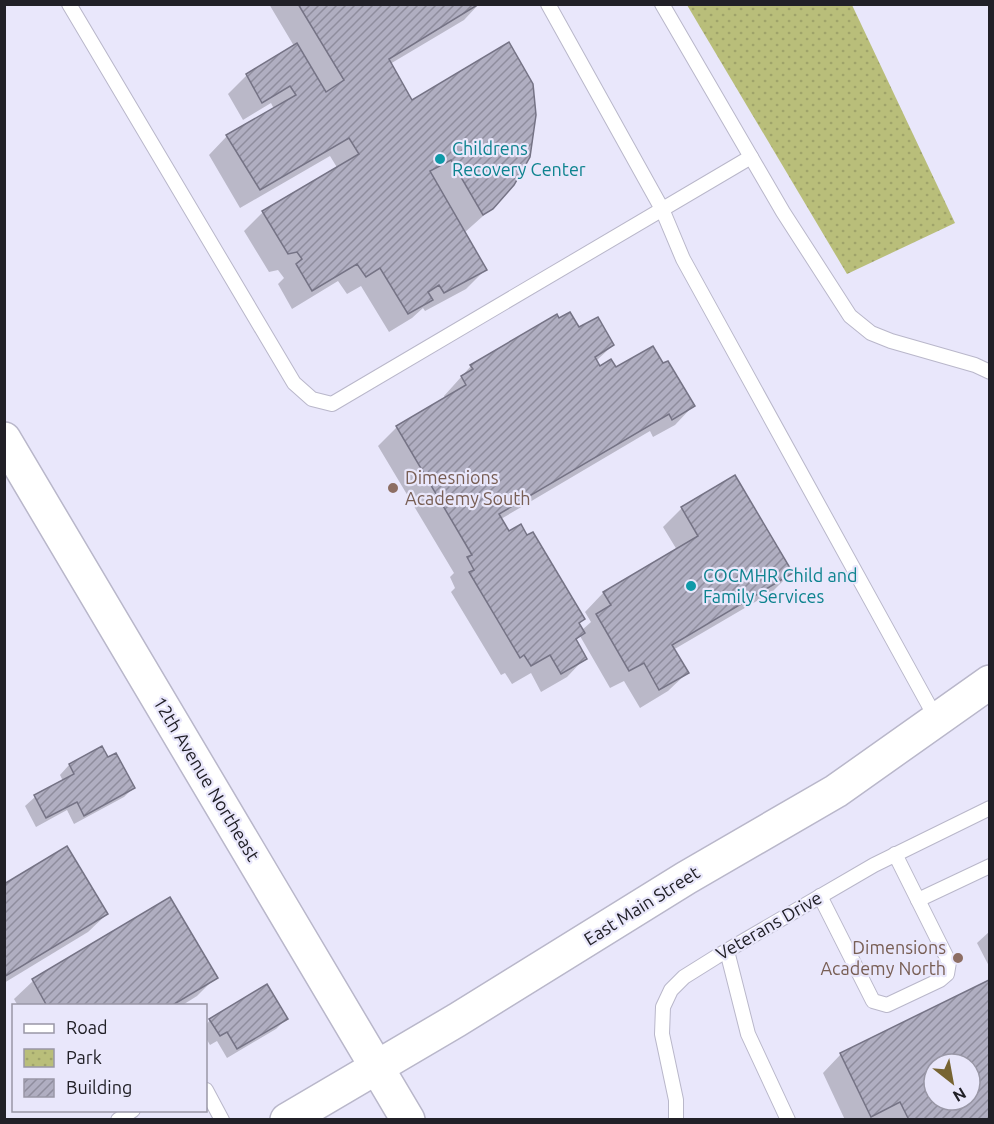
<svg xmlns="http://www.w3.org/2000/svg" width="994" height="1124" font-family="Ubuntu,sans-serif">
<defs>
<pattern id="park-dots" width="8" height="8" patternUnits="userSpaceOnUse" patternTransform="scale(1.5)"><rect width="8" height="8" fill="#b9be7a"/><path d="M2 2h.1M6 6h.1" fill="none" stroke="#9fa36a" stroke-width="1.8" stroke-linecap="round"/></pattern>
<pattern id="building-hatch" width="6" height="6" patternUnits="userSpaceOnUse" patternTransform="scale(1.5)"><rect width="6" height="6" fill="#b0aec1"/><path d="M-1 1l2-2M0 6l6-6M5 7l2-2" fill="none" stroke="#8f8d9d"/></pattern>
</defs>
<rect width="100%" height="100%" fill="#e9e7fb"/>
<path fill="url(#park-dots)" d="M 687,5 L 852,5 L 955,223 L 847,274 Z"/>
<g fill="#0003" fill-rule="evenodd">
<path d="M 269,4 L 479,4 L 464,20 L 390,64 L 412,102 L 534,100 L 533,139 L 529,157 L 492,208 L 464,233 L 485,270 L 466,289 L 425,311 L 423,308 L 412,318 L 389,332 L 361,286 L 347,294 L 338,281 L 292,309 L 278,284 L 284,278 L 278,270 L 269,272 L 244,231 L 263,212 L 338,169 L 330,156 L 240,208 L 209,155 L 227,136 L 274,109 L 271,103 L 243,120 L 228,94 L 247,75 L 294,46 Z"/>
<path d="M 559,320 L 613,345 L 596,361 L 600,368 L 616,369 L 693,406 L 675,425 L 653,437 L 650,431 L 501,519 L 582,630 L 591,622 L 585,612 L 603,593 L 677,550 L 663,527 L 682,508 L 791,573 L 772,592 L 673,650 L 687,673 L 668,691 L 640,708 L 624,681 L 610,688 L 580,636 L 575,641 L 585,658 L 567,677 L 541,692 L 531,673 L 512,684 L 505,673 L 501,675 L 451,592 L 455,588 L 450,577 L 454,573 L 378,446 L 397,427 L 445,399 L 444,396 L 471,366 Z"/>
<path d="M 101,748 L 108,759 L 134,787 L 124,797 L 74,824 L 67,810 L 36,827 L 25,806 L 35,797 L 63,781 L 60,775 L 69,765 Z"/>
<path d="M 4,886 L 107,914 L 88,932 L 4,983 Z"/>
<path d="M 990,931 L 990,968 L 977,943 Z"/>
<path d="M 216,977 L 197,996 L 181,1006 L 18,1006 L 14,999 L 33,981 Z"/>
<path d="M 989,982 L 990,1120 L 845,1120 L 823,1073 L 841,1054 ZM 934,1064 L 970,1064 L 970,1100 L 934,1100 Z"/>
<path d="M 286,1019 L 276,1029 L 227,1058 L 217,1041 L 210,1045 L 206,1038 L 206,1025 L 210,1020 Z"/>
</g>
<g fill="url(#building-hatch)" stroke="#757385" stroke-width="1.5" fill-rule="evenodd">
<path d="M 298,4 L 479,4 L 389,59 L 412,100 L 509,42 L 533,84 L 536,115 L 530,157 L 514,185 L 493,209 L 483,215 L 451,160 L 430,171 L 487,270 L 444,293 L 439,285 L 428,292 L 433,300 L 408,314 L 380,268 L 366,277 L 357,264 L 312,291 L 296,264 L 302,259 L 297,252 L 288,254 L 262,211 L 359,154 L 349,138 L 260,190 L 226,135 L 296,95 L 290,86 L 262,103 L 246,74 L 297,43 L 326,92 L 344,80 Z"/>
<path d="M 570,312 L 579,327 L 598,317 L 614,345 L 595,357 L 600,366 L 611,359 L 616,367 L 653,346 L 663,363 L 668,361 L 695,406 L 672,420 L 669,414 L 499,514 L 509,531 L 521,524 L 527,535 L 533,532 L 585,619 L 579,623 L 585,633 L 576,639 L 587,659 L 561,674 L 550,655 L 531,666 L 524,655 L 520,658 L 469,572 L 474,570 L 467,557 L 472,555 L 396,426 L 466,385 L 461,376 L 473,369 L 470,365 L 557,314 L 559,318 Z"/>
<path d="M 735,475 L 793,573 L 672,645 L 689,673 L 659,690 L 644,663 L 629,671 L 596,614 L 611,605 L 603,592 L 698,536 L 681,507 Z"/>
<path d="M 102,746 L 108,757 L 116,753 L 135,788 L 84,816 L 77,802 L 46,818 L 34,795 L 74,774 L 69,764 Z"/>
<path d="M 67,846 L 108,914 L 4,977 L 4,884 Z"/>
<path d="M 170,897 L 218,978 L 171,1006 L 47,1006 L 32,979 Z"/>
<path d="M 989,980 L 990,1120 L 909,1120 L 900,1102 L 871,1117 L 840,1053 ZM 934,1064 L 970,1064 L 970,1100 L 934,1100 Z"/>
<path d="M 267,984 L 288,1019 L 237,1049 L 227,1032 L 220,1036 L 209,1019 Z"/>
</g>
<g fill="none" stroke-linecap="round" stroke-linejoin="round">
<g stroke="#b9b7ca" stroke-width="16">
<g id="lane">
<path d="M 69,4 L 294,383 L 312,399 L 332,404 L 751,157"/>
<path d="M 548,4 L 662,209 L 683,259 L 937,720"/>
<path d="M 662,4 L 783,212 L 850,316 L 871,333 L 891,341 L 975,365 L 990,372"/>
<path d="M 820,896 L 873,1001 L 887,1005 L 940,980 L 947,974 L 949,962 L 895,854"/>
<path d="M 918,900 L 990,866"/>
<path d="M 727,951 L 748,1034 L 788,1120"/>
<path d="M 206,1090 L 222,1120"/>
<path d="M 118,1120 L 133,1110"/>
<path d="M 676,1120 L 676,1100 L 662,1034 L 663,1007 L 671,990 L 684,977 L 716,957 L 874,865 L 990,808"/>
</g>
</g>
<g stroke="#b9b7ca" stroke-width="36">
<path id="secondary" d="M 287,1120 L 457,1020 L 686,878 L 836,791 L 990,682"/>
</g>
<g stroke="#b9b7ca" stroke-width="36">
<path id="primary" d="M 4,439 L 408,1120"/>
</g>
<use href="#lane" stroke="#fff" stroke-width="14"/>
<use href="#secondary" stroke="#fff" stroke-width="33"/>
<use href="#primary" stroke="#fff" stroke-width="33"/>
</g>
<g fill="#0f9aa8" stroke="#e9e7fb" stroke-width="2">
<circle cx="440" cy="159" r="6"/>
<circle cx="691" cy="586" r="6"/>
</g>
<g fill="#8d6e63" stroke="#e9e7fb" stroke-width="2">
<circle cx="393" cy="488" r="6"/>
<circle cx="958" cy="958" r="6"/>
</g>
<g text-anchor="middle" stroke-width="4.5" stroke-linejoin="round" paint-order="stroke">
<g font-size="18" fill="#0d838f" stroke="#e9e7fb" text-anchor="start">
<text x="452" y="155">Childrens<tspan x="452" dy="21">Recovery Center</tspan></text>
<text x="703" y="582">COCMHR Child and<tspan x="703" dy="21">Family Services</tspan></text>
</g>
<g font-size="18" fill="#785e54" stroke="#e9e7fb" text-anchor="start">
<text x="405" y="484">Dimesnions<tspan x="405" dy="21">Academy South</tspan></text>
<text x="946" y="954" text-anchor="end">Dimensions<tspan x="946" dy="21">Academy North</tspan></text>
</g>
<g font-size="18" fill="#212027" stroke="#e9e7fb">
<text transform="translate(206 779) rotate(59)" y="6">12th Avenue Northeast</text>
<text transform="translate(642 906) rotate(-32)" y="6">East Main Street</text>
<text transform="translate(769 926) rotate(-30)" y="6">Veterans Drive</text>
</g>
</g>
<rect width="994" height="1124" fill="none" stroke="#212027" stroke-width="12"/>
<rect x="12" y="1004" width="195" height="108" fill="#e9e7fb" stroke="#9997a6" stroke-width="1.5"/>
<rect x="24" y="1024" width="30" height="9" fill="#ffffff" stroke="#9997a6" stroke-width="1.5"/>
<text x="66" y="1034" font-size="18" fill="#212027">Road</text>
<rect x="24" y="1049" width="30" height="18" fill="url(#park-dots)" stroke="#9997a6" stroke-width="1.5"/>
<text x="66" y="1064" font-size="18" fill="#212027">Park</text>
<rect x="24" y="1079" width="30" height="18" fill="url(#building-hatch)" stroke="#9997a6" stroke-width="1.5"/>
<text x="66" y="1094" font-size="18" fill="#212027">Building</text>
<g transform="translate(952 1082) rotate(149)"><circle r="28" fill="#e9e7fb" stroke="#9997a6" stroke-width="1.5"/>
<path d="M0-4.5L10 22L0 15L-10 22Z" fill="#776432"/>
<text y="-9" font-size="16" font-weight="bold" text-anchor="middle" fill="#212027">N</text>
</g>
</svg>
